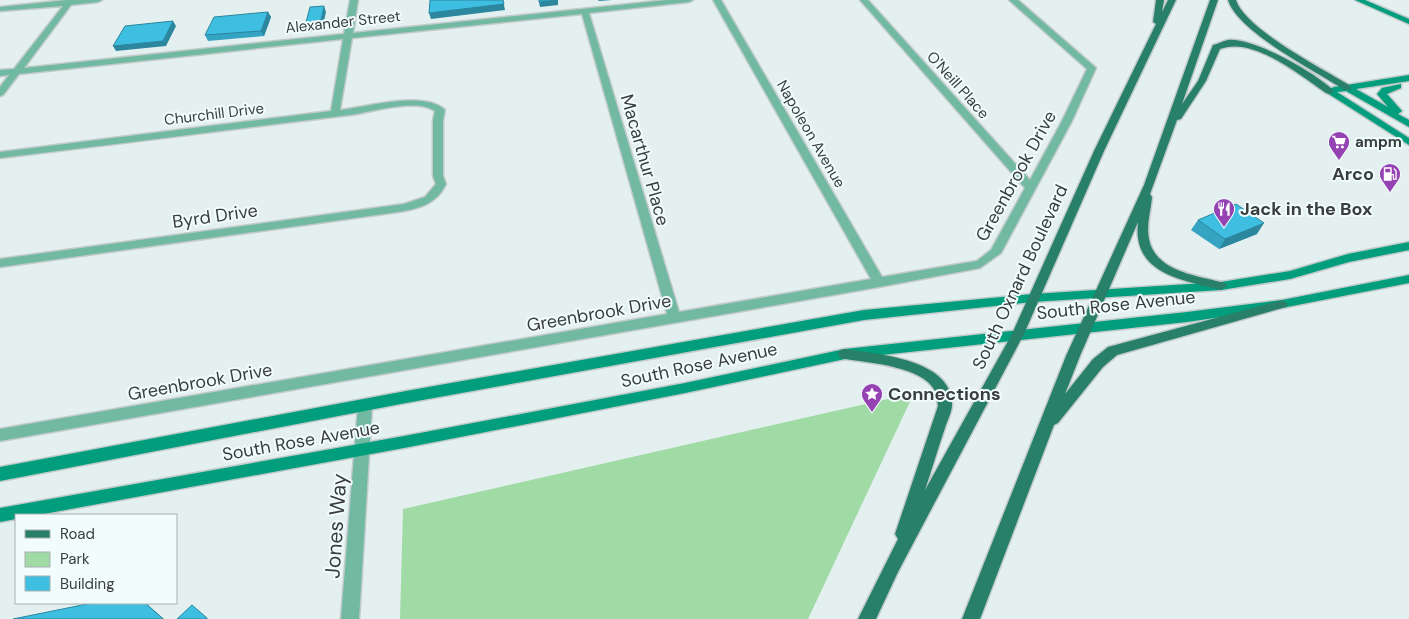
<svg xmlns="http://www.w3.org/2000/svg" width="1409" height="619" font-family="'DM Sans',sans-serif">
<rect width="100%" height="100%" fill="#e4efef"/>
<path fill="#a0daa5" d="M 914,393 L 808,619 L 400,619 L 403,509 Z"/>
<g fill="none" stroke-linecap="round" stroke-linejoin="round">
<g stroke="#c2cbcb" stroke-width="3">
<g id="minor">
<path d="M 67,0 L 102,0 L 98,2 L 71,5 L 24,68 L 344,34 L 350,0 L 358,0 L 353,33 L 667,0 L 693,0 L 689,2 L 589,13 L 679,312 L 871,279 L 713,0 L 721,0 L 882,277 L 977,261 L 991,250 L 1025,188 L 860,0 L 868,0 L 1030,180 L 1062,121 L 1087,69 L 1009,0 L 1018,0 L 1096,68 L 1072,121 L 1001,253 L 980,268 L 879,287 L 0,441 L 0,429 L 667,314 L 582,14 L 352,38 L 340,110 C 366,107 425,90 445,110 L 443,120 L 443,176 L 446,184 C 437,204 418,209 398,212 L 0,267 L 0,259 L 404,204 L 425,197 L 436,184 L 433,176 L 433,120 L 435,111 C 416,98 372,112 350,115 C 233,129 117,144 0,158 L 0,152 L 331,111 L 343,39 L 19,74 L 3,95 L 0,96 L 0,87 L 9,75 L 0,76 L 0,70 L 14,69 L 63,6 L 0,11 L 0,7 Z"/>
<path d="M 365,400 L 370,402 L 372,406 L 359,619 L 341,619 L 358,406 L 360,402 Z"/>
</g>
</g>
<g stroke="#c2cbcb" stroke-width="3">
<g id="secondary">
<path d="M 1355,0 L 1365,0 L 1409,19 L 1409,24 Z"/>
<path d="M 1409,75 L 1409,81 L 1356,89 L 1388,107 L 1377,94 L 1382,88 L 1401,84 L 1401,88 L 1387,94 L 1402,111 L 1398,114 L 1409,120 L 1409,127 L 1346,91 L 1337,92 L 1409,138 L 1409,145 L 1324,91 L 1334,87 Z"/>
<path d="M 1409,242 L 1409,250 L 1349,262 L 1290,279 L 1221,290 L 1033,302 L 864,320 L 406,403 L 0,481 L 0,467 L 406,391 L 864,310 L 1033,294 L 1221,282 L 1290,271 L 1348,254 Z"/>
<path d="M 1409,275 L 1409,283 L 1282,308 L 1187,322 L 845,359 L 685,393 L 404,448 L 38,515 L 16,515 L 16,519 L 0,522 L 0,508 L 404,436 L 685,383 L 845,349 L 1187,312 L 1282,300 Z"/>
</g>
</g>
<g stroke="#c2cbcb" stroke-width="3">
<g id="primary">
<path d="M 1156,0 L 1164,0 L 1162,12 L 1168,0 L 1176,0 L 1104,151 L 1024,334 L 898,572 L 876,619 L 858,619 L 898,539 L 895,534 L 938,406 C 937,401 937,395 935,391 C 922,366 870,363 845,359 L 840,358 L 838,354 L 840,350 L 845,349 C 877,354 953,359 952,405 C 952,412 947,421 945,428 C 938,448 932,469 925,490 L 1012,334 L 1094,151 L 1156,24 L 1153,22 Z"/>
<path d="M 1210,0 L 1218,0 L 1182,104 L 1198,81 L 1213,45 C 1218,44 1223,41 1228,40 C 1253,37 1316,73 1334,91 L 1329,94 L 1326,93 C 1299,75 1253,36 1220,49 L 1206,81 L 1181,119 L 1177,120 L 1150,194 L 1152,197 C 1151,210 1146,226 1149,239 C 1155,272 1199,276 1225,283 L 1227,286 L 1221,290 C 1182,280 1132,274 1138,222 L 1080,356 L 1065,394 L 1093,359 L 1108,347 L 1282,300 L 1288,304 L 1286,307 L 1117,355 L 1103,367 L 1058,423 L 1054,425 L 980,619 L 962,619 L 1066,356 L 1144,185 Z"/>
<path d="M 1228,0 L 1236,0 C 1245,29 1323,69 1351,86 L 1351,90 L 1345,90 C 1315,71 1238,32 1228,0 Z"/>
</g>
</g>
<use href="#minor" fill="#71b9a1" fill-rule="evenodd"/>
<use href="#secondary" fill="#009e7d" fill-rule="evenodd"/>
<use href="#primary" fill="#288068" fill-rule="evenodd"/>
</g>
<g fill="#35a4c2">
<path d="M 268,12 L 271,17 L 264,36 L 208,41 L 205,35 Z"/>
<path d="M 1198,220 L 1257,234 L 1219,249 L 1191,230 Z"/>
</g>
<g fill="#2b869e">
<path d="M 503,0 L 505,10 L 431,19 L 429,13 Z"/>
<path d="M 558,0 L 558,5 L 540,7 L 539,2 Z"/>
<path d="M 598,0 L 612,0 L 599,1 Z"/>
<path d="M 324,6 L 326,12 L 322,30 L 307,32 L 305,26 Z"/>
<path d="M 268,12 L 271,17 L 264,36 L 261,31 Z"/>
<path d="M 173,21 L 176,26 L 166,46 L 116,51 L 113,46 Z"/>
<path d="M 1264,223 L 1257,234 L 1219,249 L 1225,239 Z"/>
<path d="M 145,603 L 148,605 L 164,619 L 163,619 Z"/>
</g>
<g fill="#3ebfe1" stroke="#2b869e">
<path d="M 430,0 L 503,0 L 504,4 L 429,13 Z"/>
<path d="M 539,0 L 558,0 L 539,2 Z"/>
<path d="M 324,6 L 320,25 L 305,26 L 310,7 Z"/>
<path d="M 268,12 L 261,31 L 205,35 L 214,17 Z"/>
<path d="M 173,21 L 163,41 L 113,46 L 125,26 Z"/>
<path d="M 1236,204 L 1264,223 L 1225,239 L 1198,220 Z"/>
<path d="M 92,603 L 145,603 L 163,619 L 13,619 Z"/>
<path d="M 192,605 L 207,618 L 207,619 L 177,619 Z"/>
</g>
<defs>
<g id="supermarket-pin" transform="scale(1.125)"><path d="M0 17L-7.5 6A9.5 9.5 0 1 1 7.5 6Z" fill="#9543b2" stroke="#f1fcfc"/><path d="M-6-5.5h2.5l.6 2H6L4.5 2H-2.5L-4.4-4H-6ZM-1.5 3.2a1.3 1.3 0 1 0 .1 0ZM3 3.2a1.3 1.3 0 1 0 .1 0Z" fill="#fff"/></g>
<g id="fuel-pin" transform="scale(1.125)"><path d="M0 17L-7.5 6A9.5 9.5 0 1 1 7.5 6Z" fill="#9543b2" stroke="#f1fcfc"/><path d="M-5.5-6h7V0h2V4h1.3V-2.5L3-4.5l.8-.8L6-3V5H2.5V1h-1V6h-7ZM-4.2-4.7v3.2H.2V-4.7Z" fill="#fff"/></g>
<g id="restaurant-pin" transform="scale(1.125)"><path d="M0 17L-7.5 6A9.5 9.5 0 1 1 7.5 6Z" fill="#9543b2" stroke="#f1fcfc"/><path d="M-5-6h1v4h1v-4h1v4h1v-4h1v5L-1.5 .5V6h-2V.5L-5-1ZM5-6V6H3V1.5H1.5Q1.5-4 5-6Z" fill="#fff"/></g>
<g id="sight-pin" transform="scale(1.125)"><path d="M0 17L-7.5 6A9.5 9.5 0 1 1 7.5 6Z" fill="#9543b2" stroke="#f1fcfc"/><path d="M0-6L1.8-2.2L6-1.7L2.9 1.2L3.7 5.4L0 3.3L-3.7 5.4L-2.9 1.2L-6-1.7L-1.8-2.2Z" fill="#fff"/></g>
</defs>
<g fill-rule="evenodd">
<use href="#supermarket-pin" x="1339" y="142"/>
<use href="#fuel-pin" x="1390" y="174"/>
<use href="#restaurant-pin" x="1224" y="209"/>
<use href="#sight-pin" x="872" y="394"/>
</g>
<g text-anchor="middle" stroke-width="4" stroke-linejoin="round" paint-order="stroke">
<g font-size="15" fill="#393d3d" stroke="#f1fcfc">
<text transform="translate(343 22) rotate(-6)" y="5">Alexander Street</text>
<text transform="translate(958 85) rotate(48)" y="5">O'Neill Place</text>
<text transform="translate(214 114) rotate(-7)" y="5">Churchill Drive</text>
<text transform="translate(811 134) rotate(60)" y="5">Napoleon Avenue</text>
</g>
<g font-size="15" font-weight="bold" fill="#393d3d" stroke="#f1fcfc" text-anchor="start">
<text x="1355" y="147">ampm</text>
</g>
<g font-size="18" fill="#393d3d" stroke="#f1fcfc">
<text transform="translate(645 160) rotate(74)" y="6">Macarthur Place</text>
<text transform="translate(1016 176) rotate(-61)" y="6">Greenbrook Drive</text>
<text transform="translate(215 216) rotate(-8)" y="6">Byrd Drive</text>
<text transform="translate(1020 277) rotate(-65)" y="6">South Oxnard Boulevard</text>
<text transform="translate(1116 305) rotate(-6)" y="6">South Rose Avenue</text>
<text transform="translate(599 313) rotate(-10)" y="6">Greenbrook Drive</text>
<text transform="translate(699 365) rotate(-12)" y="6">South Rose Avenue</text>
<text transform="translate(200 382) rotate(-10)" y="6">Greenbrook Drive</text>
<text transform="translate(301 441) rotate(-10)" y="6">South Rose Avenue</text>
</g>
<g font-size="18" font-weight="bold" fill="#393d3d" stroke="#f1fcfc" text-anchor="start">
<text x="1374" y="180" text-anchor="end">Arco</text>
<text x="1240" y="215">Jack in the Box</text>
<text x="888" y="400">Connections</text>
</g>
<g font-size="21" fill="#393d3d" stroke="#f1fcfc">
<text transform="translate(336 526) rotate(-86)" y="7">Jones Way</text>
</g>
</g>
<rect x="15" y="514" width="162" height="90" fill="#f1fcfc" stroke="#a7b0b0"/>
<rect x="25" y="530" width="25" height="8" fill="#288068" stroke="#a7b0b0"/>
<text x="60" y="539" font-size="15" fill="#393d3d">Road</text>
<rect x="25" y="552" width="25" height="15" fill="#a0daa5" stroke="#a7b0b0"/>
<text x="60" y="564" font-size="15" fill="#393d3d">Park</text>
<rect x="25" y="576" width="25" height="15" fill="#3ebfe1" stroke="#a7b0b0"/>
<text x="60" y="589" font-size="15" fill="#393d3d">Building</text>
</svg>
